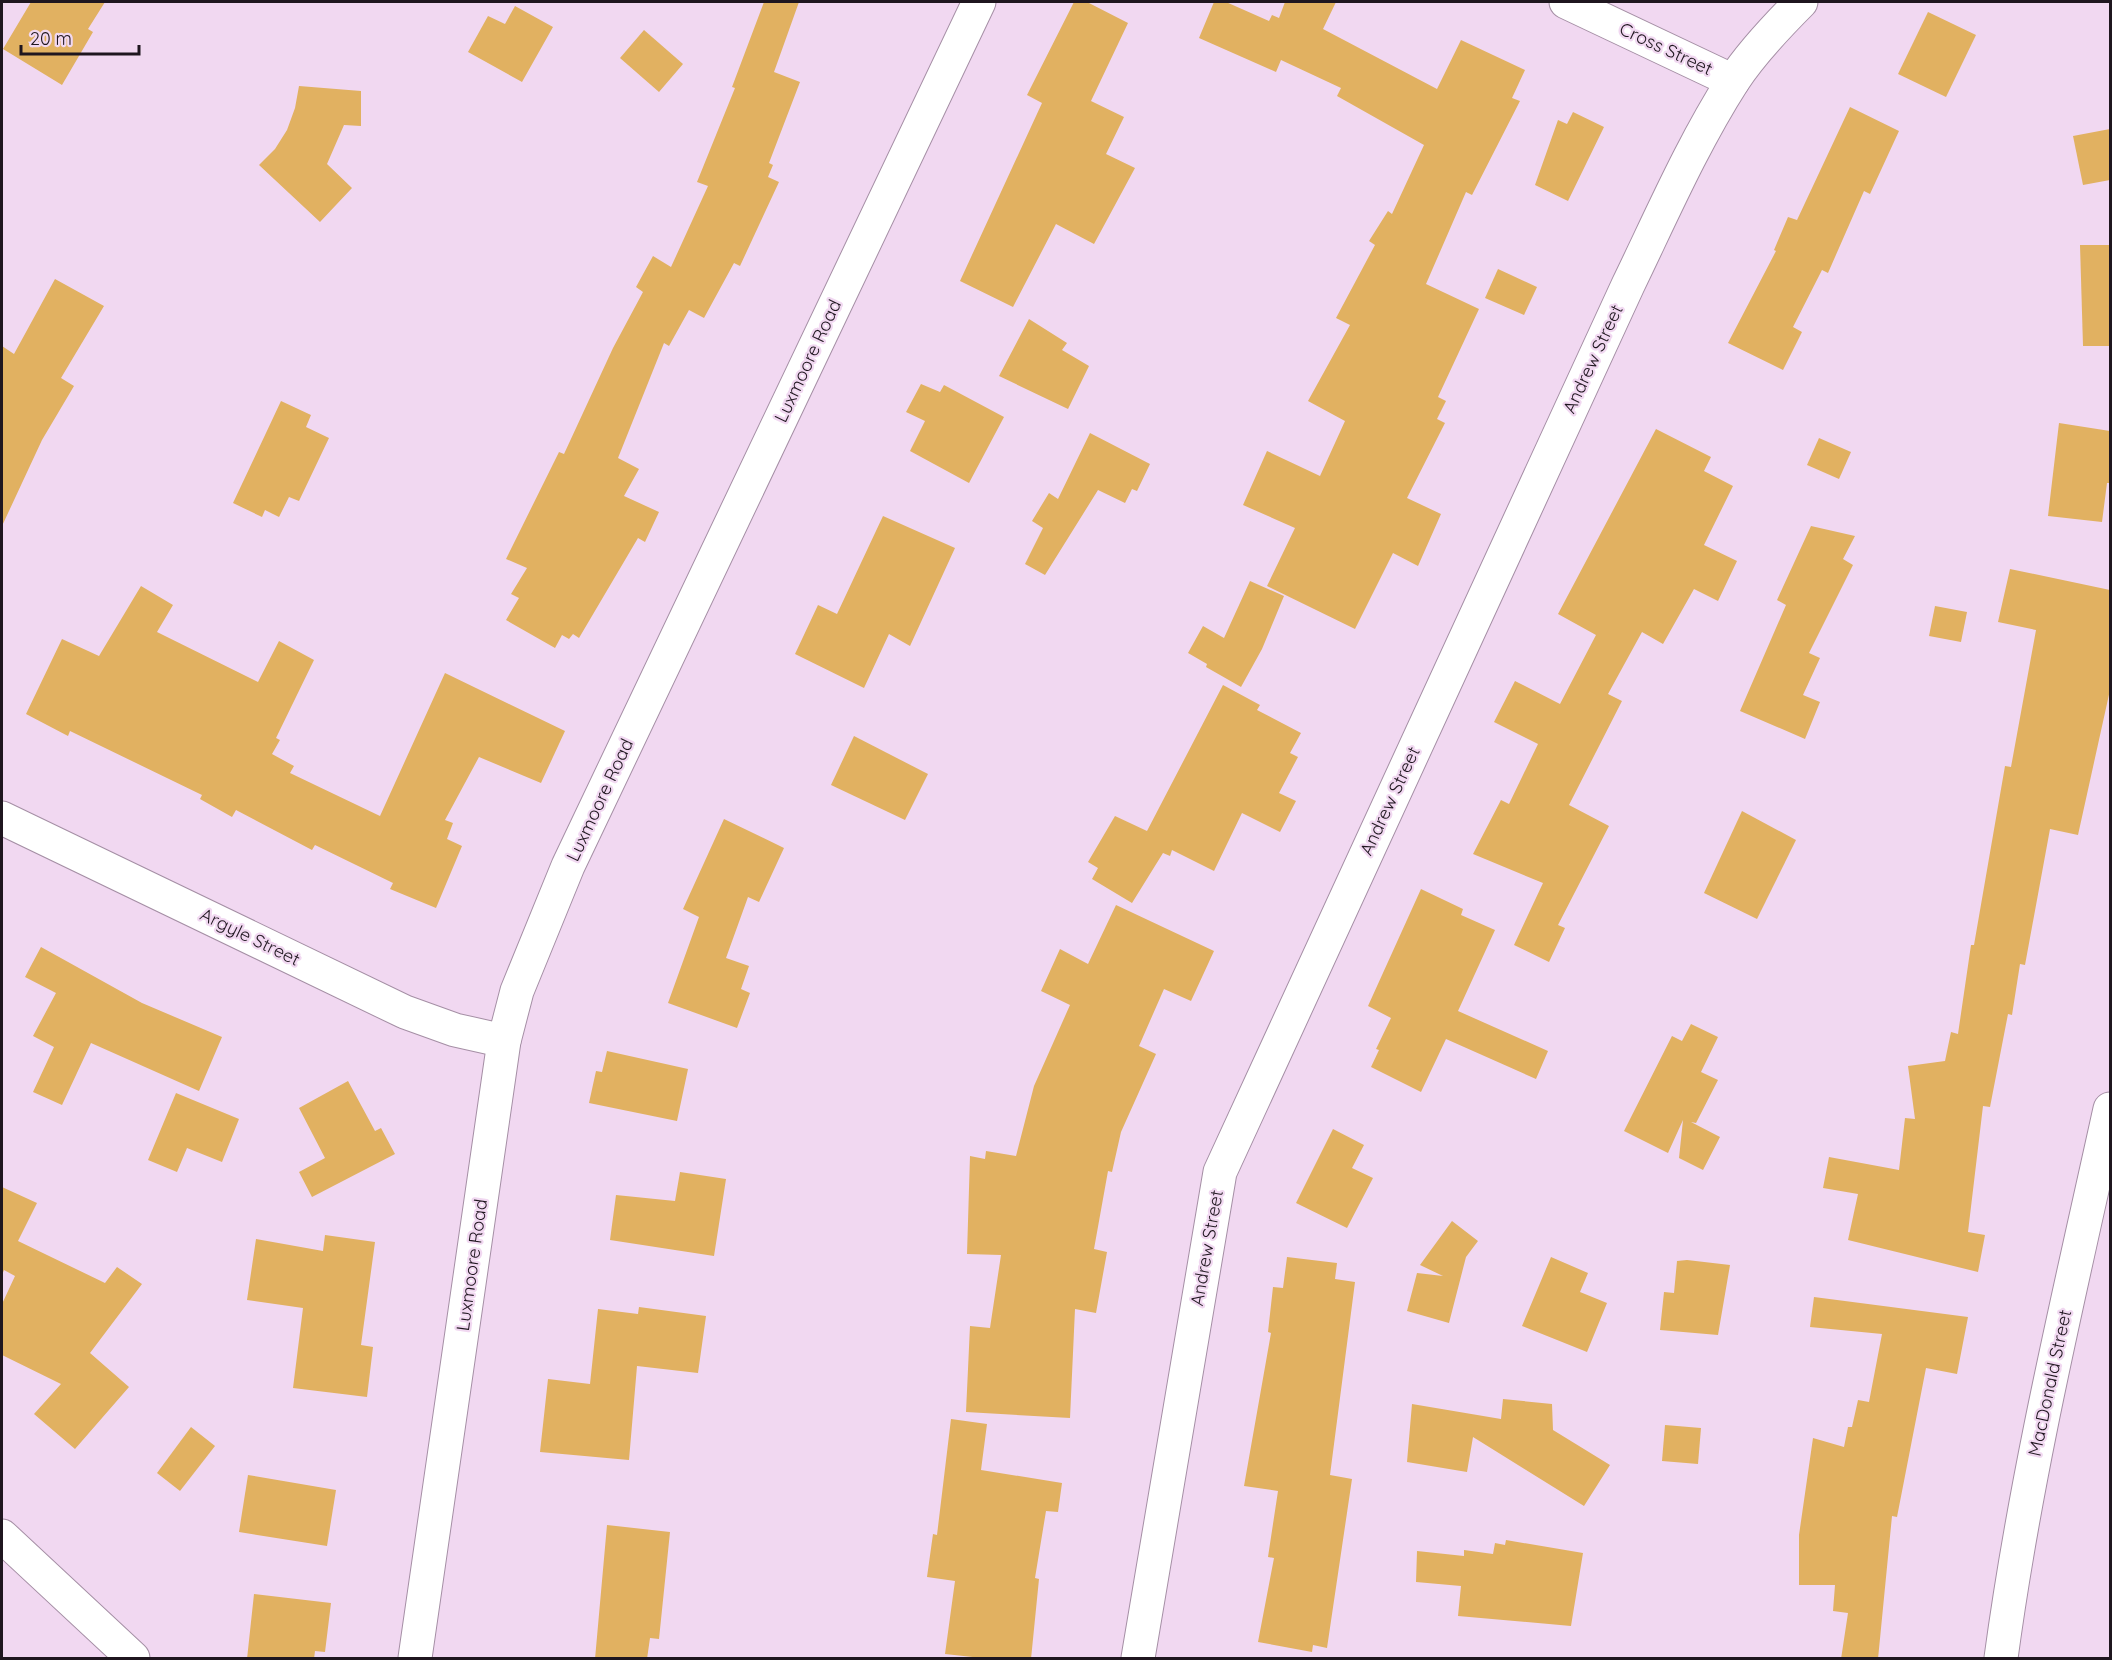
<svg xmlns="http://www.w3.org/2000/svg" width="2112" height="1660" font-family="Quicksand,sans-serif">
<rect width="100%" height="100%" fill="#f1d8f1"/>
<g fill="#e1b161">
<path d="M 31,2 L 105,2 L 88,29 L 93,32 L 62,85 L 3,49 Z"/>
<path d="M 764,2 L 799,2 L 774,72 L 800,82 L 769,163 L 773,165 L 768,177 L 779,182 L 740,266 L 734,263 L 704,318 L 689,310 L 669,346 L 664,343 L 618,458 L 639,469 L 624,496 L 659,512 L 645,542 L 638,538 L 579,638 L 573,634 L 569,639 L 562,635 L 555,648 L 506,620 L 519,598 L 511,594 L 527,568 L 506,559 L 559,452 L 564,454 L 613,348 L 643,292 L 636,287 L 653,256 L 671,267 L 708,186 L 697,182 L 735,88 L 732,87 Z"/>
<path d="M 1074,2 L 1087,2 L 1128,23 L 1091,101 L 1124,117 L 1106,154 L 1135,168 L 1094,244 L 1056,224 L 1013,307 L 960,281 L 1042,103 L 1027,95 Z"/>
<path d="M 1214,2 L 1226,2 L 1269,21 L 1272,15 L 1279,18 L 1285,2 L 1336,2 L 1323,29 L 1437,89 L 1461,40 L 1525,70 L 1512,98 L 1520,101 L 1472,195 L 1466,192 L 1426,284 L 1479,309 L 1438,397 L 1446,401 L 1437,419 L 1445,423 L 1407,498 L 1441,514 L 1418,566 L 1393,553 L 1355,629 L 1267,586 L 1295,528 L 1243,505 L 1267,451 L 1320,476 L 1345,421 L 1308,401 L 1350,325 L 1336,318 L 1375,245 L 1369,241 L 1388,211 L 1392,214 L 1424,145 L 1337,96 L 1341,88 L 1281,60 L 1276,72 L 1199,38 Z"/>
<path d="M 515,6 L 553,27 L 522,82 L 468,52 L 488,16 L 505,24 Z"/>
<path d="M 1928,12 L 1976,35 L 1946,97 L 1898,74 Z"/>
<path d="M 644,30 L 683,64 L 659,92 L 620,58 Z"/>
<path d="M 299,86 L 361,91 L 361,126 L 344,125 L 327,164 L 352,188 L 320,222 L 259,165 L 275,149 L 287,130 L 295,108 Z"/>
<path d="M 1850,107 L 1899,131 L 1870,194 L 1864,191 L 1828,273 L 1822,270 L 1793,327 L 1802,332 L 1783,370 L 1728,343 L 1776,251 L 1774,250 L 1788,217 L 1797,220 Z"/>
<path d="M 1573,112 L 1604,127 L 1568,201 L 1535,185 L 1558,120 L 1567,124 Z"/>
<path d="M 2110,129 L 2110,180 L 2083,185 L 2073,136 Z"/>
<path d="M 2080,245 L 2110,245 L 2110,346 L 2083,346 Z"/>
<path d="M 1498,269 L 1537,287 L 1524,315 L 1485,298 Z"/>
<path d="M 55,279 L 104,306 L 61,378 L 74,386 L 42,440 L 2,526 L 2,346 L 14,354 Z"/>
<path d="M 1029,319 L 1067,343 L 1062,350 L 1089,366 L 1068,409 L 999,376 Z"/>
<path d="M 921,384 L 940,392 L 944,385 L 1004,417 L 969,483 L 910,451 L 925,421 L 906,412 Z"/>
<path d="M 281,401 L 311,415 L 306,427 L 329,438 L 299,501 L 289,497 L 279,517 L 265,510 L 262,517 L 233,503 Z"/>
<path d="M 2059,423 L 2110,431 L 2110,483 L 2107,483 L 2102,522 L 2048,516 Z"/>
<path d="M 1656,429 L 1711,457 L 1704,471 L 1733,486 L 1704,545 L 1737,561 L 1718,601 L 1694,589 L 1663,644 L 1642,632 L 1608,694 L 1622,701 L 1569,805 L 1609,826 L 1558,925 L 1565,928 L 1549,962 L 1514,945 L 1543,883 L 1473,854 L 1501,800 L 1509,804 L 1538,744 L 1494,722 L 1515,681 L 1560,704 L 1596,635 L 1558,614 Z"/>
<path d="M 1090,433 L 1150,464 L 1137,491 L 1132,489 L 1125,503 L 1098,490 L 1045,575 L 1025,564 L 1043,528 L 1032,521 L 1049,493 L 1058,499 Z"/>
<path d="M 1819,438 L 1851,452 L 1839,479 L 1807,465 Z"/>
<path d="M 883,516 L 955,548 L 910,646 L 889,634 L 864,688 L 795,654 L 818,605 L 837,614 Z"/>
<path d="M 1811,526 L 1855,536 L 1843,559 L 1853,565 L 1809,653 L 1820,658 L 1803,695 L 1820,702 L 1805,739 L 1740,711 L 1786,605 L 1777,600 Z"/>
<path d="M 2010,569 L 2110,590 L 2110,690 L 2078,835 L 2050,829 L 2025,965 L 2020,964 L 2012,1015 L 2008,1014 L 1990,1107 L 1983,1106 L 1968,1232 L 1985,1235 L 1978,1272 L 1848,1240 L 1858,1194 L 1823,1188 L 1829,1157 L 1899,1170 L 1905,1118 L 1915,1119 L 1908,1066 L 1945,1061 L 1951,1032 L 1958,1034 L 1971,945 L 1974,945 L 2005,766 L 2011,767 L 2036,630 L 1998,622 Z"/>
<path d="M 1250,581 L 1284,596 L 1262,649 L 1241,687 L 1206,667 L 1207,664 L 1188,653 L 1203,626 L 1224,638 Z"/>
<path d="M 141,586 L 173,605 L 157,632 L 258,682 L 279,641 L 314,660 L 276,738 L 280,740 L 272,754 L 294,766 L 290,773 L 380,816 L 445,673 L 565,731 L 541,783 L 479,757 L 445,820 L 453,823 L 447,839 L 462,846 L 436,908 L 390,889 L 393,883 L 315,845 L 312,850 L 236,810 L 232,817 L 200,799 L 202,795 L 70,731 L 68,736 L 26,714 L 62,639 L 99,656 Z"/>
<path d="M 1935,606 L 1967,612 L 1961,642 L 1929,636 Z"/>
<path d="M 1223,685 L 1260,705 L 1257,710 L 1301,733 L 1290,753 L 1298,757 L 1279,793 L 1296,801 L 1280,832 L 1242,813 L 1214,871 L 1172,850 L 1170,856 L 1163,853 L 1132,903 L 1092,879 L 1098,868 L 1088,862 L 1115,816 L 1147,831 Z"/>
<path d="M 854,736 L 928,774 L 905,820 L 831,785 Z"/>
<path d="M 1742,811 L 1796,840 L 1757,919 L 1704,893 Z"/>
<path d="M 724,819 L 784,848 L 759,902 L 748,897 L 726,958 L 749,966 L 741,989 L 750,993 L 737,1028 L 668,1003 L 699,917 L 683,909 Z"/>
<path d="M 1421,889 L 1463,909 L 1461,915 L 1495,930 L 1458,1011 L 1548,1051 L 1536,1079 L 1446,1039 L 1421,1092 L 1371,1067 L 1379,1050 L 1376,1049 L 1391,1018 L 1368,1006 Z"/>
<path d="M 1116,905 L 1214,951 L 1191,1001 L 1164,989 L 1139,1046 L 1156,1054 L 1121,1132 L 1112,1172 L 1108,1171 L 1094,1249 L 1107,1252 L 1096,1313 L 1075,1309 L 1070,1418 L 966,1412 L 970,1326 L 990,1328 L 1001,1255 L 967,1254 L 970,1156 L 985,1159 L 986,1151 L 1016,1156 L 1034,1086 L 1070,1005 L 1041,991 L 1060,949 L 1088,964 Z"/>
<path d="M 41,947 L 142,1003 L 222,1037 L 199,1091 L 91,1043 L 62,1105 L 33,1092 L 54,1047 L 33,1036 L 56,993 L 25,977 Z"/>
<path d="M 1691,1024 L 1718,1037 L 1701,1072 L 1718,1080 L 1696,1123 L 1691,1122 L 1720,1137 L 1703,1170 L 1679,1158 L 1683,1120 L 1668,1153 L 1624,1131 L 1672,1036 L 1682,1041 Z"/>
<path d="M 607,1051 L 688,1069 L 677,1121 L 589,1103 L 596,1071 L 602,1072 Z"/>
<path d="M 348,1081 L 375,1131 L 381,1128 L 395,1154 L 312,1197 L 299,1172 L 325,1158 L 299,1108 Z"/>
<path d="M 176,1093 L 239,1119 L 222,1162 L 187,1148 L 177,1172 L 148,1160 Z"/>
<path d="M 1333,1129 L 1364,1145 L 1352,1168 L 1373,1178 L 1347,1228 L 1296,1203 Z"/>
<path d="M 680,1172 L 726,1179 L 714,1256 L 610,1240 L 616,1195 L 675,1201 Z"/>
<path d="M 2,1187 L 37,1203 L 18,1241 L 105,1283 L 117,1267 L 142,1284 L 90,1353 L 129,1387 L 75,1449 L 34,1414 L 61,1384 L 2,1355 L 2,1304 L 15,1276 L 4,1270 L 2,1275 Z"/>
<path d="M 1452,1221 L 1478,1241 L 1466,1257 L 1449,1323 L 1407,1311 L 1417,1273 L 1443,1276 L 1420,1265 Z"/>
<path d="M 325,1235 L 375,1242 L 361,1345 L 373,1347 L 367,1397 L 293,1388 L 303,1308 L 247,1300 L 256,1239 L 323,1251 Z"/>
<path d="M 1287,1257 L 1337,1263 L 1335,1279 L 1355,1282 L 1330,1475 L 1352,1479 L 1327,1648 L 1313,1645 L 1312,1652 L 1258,1642 L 1274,1558 L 1268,1557 L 1278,1491 L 1244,1486 L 1271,1333 L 1268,1332 L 1273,1287 L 1283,1288 Z"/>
<path d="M 1551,1257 L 1588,1273 L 1580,1292 L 1607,1303 L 1587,1352 L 1522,1326 Z"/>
<path d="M 1687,1260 L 1730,1265 L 1718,1335 L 1660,1330 L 1664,1292 L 1674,1293 L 1677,1261 Z"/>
<path d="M 1814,1297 L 1968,1317 L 1957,1374 L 1926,1368 L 1897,1517 L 1892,1516 L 1878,1659 L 1841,1659 L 1848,1613 L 1833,1611 L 1835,1585 L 1799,1585 L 1799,1535 L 1813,1438 L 1844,1447 L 1848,1427 L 1852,1427 L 1858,1400 L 1869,1402 L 1882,1334 L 1810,1327 Z"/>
<path d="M 639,1307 L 706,1316 L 698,1373 L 637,1366 L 629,1460 L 540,1452 L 548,1379 L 590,1384 L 598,1309 L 638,1314 Z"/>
<path d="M 1503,1399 L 1552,1404 L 1553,1430 L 1610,1465 L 1584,1506 L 1473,1437 L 1467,1472 L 1407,1462 L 1412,1404 L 1501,1419 Z"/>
<path d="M 951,1419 L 987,1424 L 981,1470 L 1062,1483 L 1058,1512 L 1046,1511 L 1035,1578 L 1039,1579 L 1031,1659 L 991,1659 L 945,1654 L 955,1581 L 927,1577 L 933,1534 L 937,1535 Z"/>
<path d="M 1665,1425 L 1701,1428 L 1698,1464 L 1662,1461 Z"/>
<path d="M 191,1427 L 215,1446 L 180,1491 L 157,1473 Z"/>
<path d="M 248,1475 L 336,1490 L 327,1546 L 239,1532 Z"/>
<path d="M 607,1525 L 670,1532 L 659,1639 L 650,1638 L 647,1659 L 595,1659 Z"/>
<path d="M 1506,1540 L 1583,1553 L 1571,1626 L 1458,1616 L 1461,1586 L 1416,1582 L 1417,1551 L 1464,1556 L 1464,1550 L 1493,1554 L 1495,1543 L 1505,1545 Z"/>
<path d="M 254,1594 L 331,1603 L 325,1652 L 315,1651 L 314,1659 L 247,1659 Z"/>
</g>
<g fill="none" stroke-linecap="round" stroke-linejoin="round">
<g stroke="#a58fa5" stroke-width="35">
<g id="minor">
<path d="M 1566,2 L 1733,81"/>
<path d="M 2,818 L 405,1012 L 455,1030 L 504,1041"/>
<path d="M 2,1536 L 133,1658"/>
<path d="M 415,1658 L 504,1041 L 517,991 L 568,866 L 979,2"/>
<path d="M 1138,1658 L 1220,1172 L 1628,285 C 1661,217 1692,145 1733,81 C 1752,52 1777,26 1801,2"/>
<path d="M 2001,1658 C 2026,1473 2070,1291 2110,1109"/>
</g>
</g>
<use href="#minor" stroke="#fff" stroke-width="33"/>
</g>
<g text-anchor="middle" stroke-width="4.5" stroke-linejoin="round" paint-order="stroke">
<g font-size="18" fill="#1f161f" stroke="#f1d8f1">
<text transform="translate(1666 49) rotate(25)" y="6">Cross Street</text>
<text transform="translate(1593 359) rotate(-65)" y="6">Andrew Street</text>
<text transform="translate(808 361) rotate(-65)" y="6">Luxmoore Road</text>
<text transform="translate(600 800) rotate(-65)" y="6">Luxmoore Road</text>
<text transform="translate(1390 801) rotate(-65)" y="6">Andrew Street</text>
<text transform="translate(250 937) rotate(26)" y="6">Argyle Street</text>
<text transform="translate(1207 1248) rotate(-80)" y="6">Andrew Street</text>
<text transform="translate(472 1265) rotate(-82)" y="6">Luxmoore Road</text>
<text transform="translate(2050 1383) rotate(-78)" y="6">MacDonald Street</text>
</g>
</g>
<rect width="2112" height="1660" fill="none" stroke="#1f161f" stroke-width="6"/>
<path d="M21 45v9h118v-9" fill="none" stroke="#1f161f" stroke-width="3"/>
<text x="30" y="45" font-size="18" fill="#1f161f" stroke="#f1d8f1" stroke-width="4.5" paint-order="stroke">20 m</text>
</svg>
